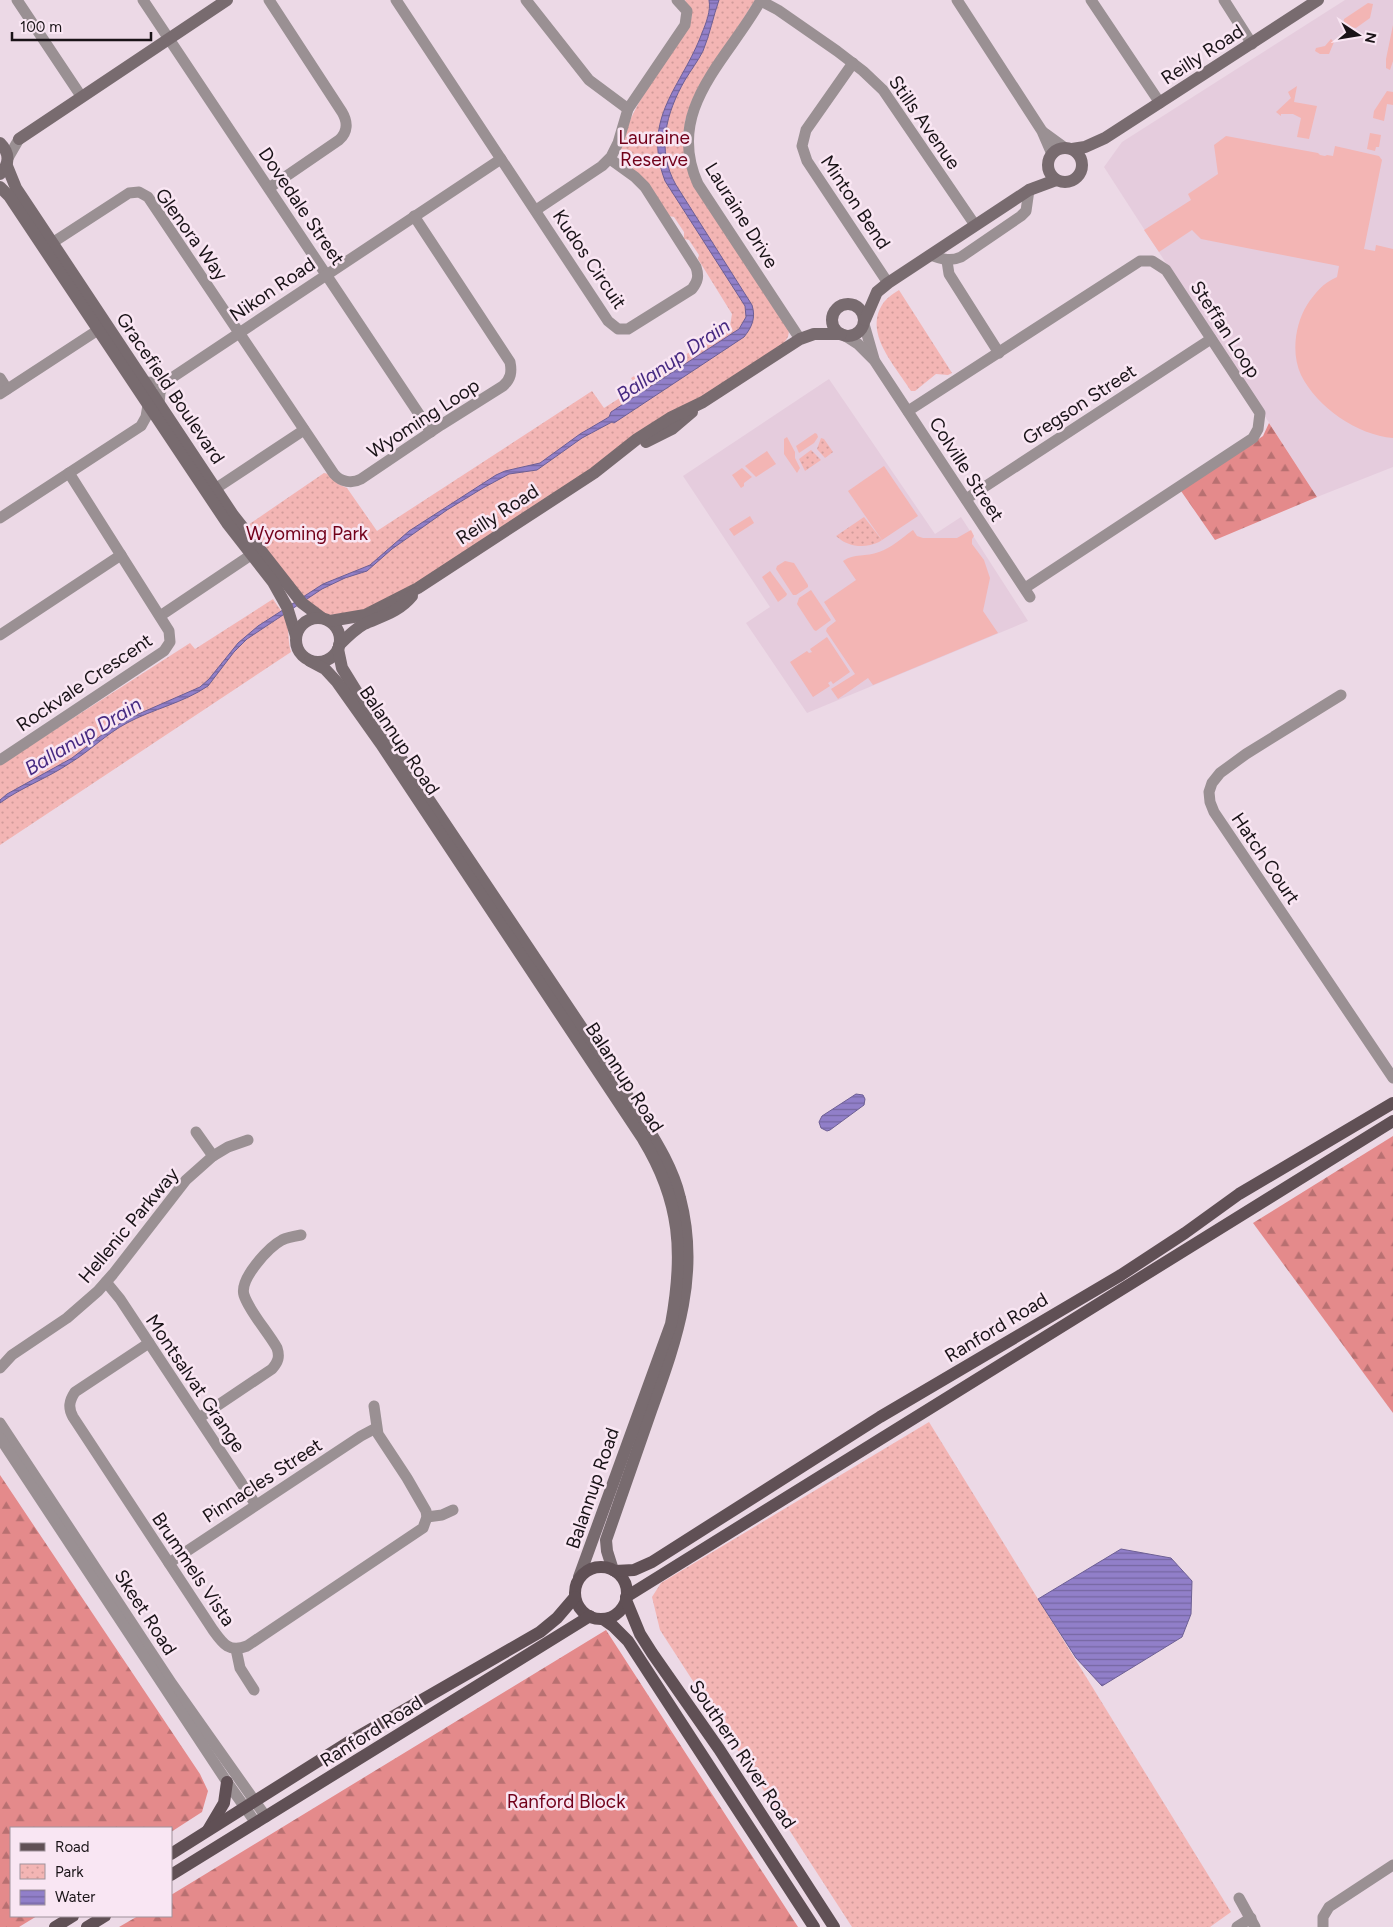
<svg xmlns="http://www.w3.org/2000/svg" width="1393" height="1927" font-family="Figtree,sans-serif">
<defs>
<pattern id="forest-firs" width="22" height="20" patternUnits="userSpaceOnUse" patternTransform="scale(1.25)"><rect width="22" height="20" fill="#e48a8b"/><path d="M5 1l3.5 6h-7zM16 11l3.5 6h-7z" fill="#b87071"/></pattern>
<pattern id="park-dots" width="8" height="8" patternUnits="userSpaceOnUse" patternTransform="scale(1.25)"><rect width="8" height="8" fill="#f3b5b4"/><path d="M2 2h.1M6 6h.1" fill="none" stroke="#d09b9a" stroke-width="1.8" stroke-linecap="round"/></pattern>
<pattern id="water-rules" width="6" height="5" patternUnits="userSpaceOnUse" patternTransform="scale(1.25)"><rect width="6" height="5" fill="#917fc9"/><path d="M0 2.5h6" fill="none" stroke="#7667a2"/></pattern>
</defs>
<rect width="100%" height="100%" fill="#ecd9e6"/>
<g fill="#e5ccdd">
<path d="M 1345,0 L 1393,0 L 1393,467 L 1317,497 L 1104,167 L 1122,142 Z"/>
<path d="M 829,379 L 935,534 L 961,517 L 1028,621 L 807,713 L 746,623 L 770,607 L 683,476 Z"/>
</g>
<g fill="#f3b5b4">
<path d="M 1368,3 L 1373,4 L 1370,18 L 1356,28 L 1343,26 L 1344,19 Z"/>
<path d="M 1393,25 L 1393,61 L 1390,70 L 1386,68 L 1386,59 Z"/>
<path d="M 1331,39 L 1334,42 L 1329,54 L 1320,54 L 1315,51 L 1316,48 L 1325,46 Z"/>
<path d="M 1297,86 L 1294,102 L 1317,106 L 1309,139 L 1297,137 L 1301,118 L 1293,114 L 1281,114 L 1281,116 L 1276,112 L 1291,98 L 1288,92 Z"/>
<path d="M 1387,91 L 1393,92 L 1393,105 L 1387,104 L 1384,121 L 1373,118 L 1374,111 Z"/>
<path d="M 1370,133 L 1381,135 L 1379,147 L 1376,147 L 1375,151 L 1367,149 Z"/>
<path d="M 1226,136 L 1318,153 L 1320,155 L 1325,156 L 1327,155 L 1333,156 L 1335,146 L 1379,156 L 1382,160 L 1364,249 L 1375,251 L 1376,245 L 1393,249 L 1393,438 C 1357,435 1317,407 1301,375 C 1291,354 1295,324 1307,305 C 1315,293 1323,283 1337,277 L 1339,266 L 1201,239 L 1192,230 L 1159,252 L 1144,230 L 1191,200 L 1188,194 L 1218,174 L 1214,145 Z"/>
<path d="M 815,433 L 817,434 L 818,437 L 814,443 L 799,453 L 796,446 Z"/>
<path d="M 787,437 L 795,452 L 795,458 L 800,468 L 797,473 L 784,454 L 784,439 Z"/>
<path d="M 767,451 L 776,464 L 756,477 L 745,466 Z"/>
<path d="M 884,466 L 918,516 L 882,540 L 848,491 Z"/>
<path d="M 742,468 L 752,477 L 744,483 L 744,486 L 741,488 L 732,475 Z"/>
<path d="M 750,516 L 754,523 L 734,536 L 729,529 Z"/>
<path d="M 913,530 L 917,536 L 923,538 L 957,538 L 971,530 L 974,536 L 972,539 L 972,544 L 984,560 L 990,578 L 983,611 L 998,633 L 873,685 L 868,678 L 838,699 L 831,689 L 855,674 L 826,631 L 827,628 L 836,621 L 824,602 L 856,580 L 843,561 C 854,553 866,557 879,552 C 891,548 902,538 913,530 Z"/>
<path d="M 785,561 L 794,563 L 808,585 L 808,587 L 796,595 L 793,595 L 776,569 L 777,566 Z"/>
<path d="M 770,571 L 787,594 L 786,596 L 778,602 L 762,577 Z"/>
<path d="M 811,590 L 831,620 L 816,631 L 814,630 L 797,604 L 799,598 Z"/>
<path d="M 827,637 L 850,672 L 833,684 L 831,681 L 828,683 L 830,686 L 813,697 L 790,662 L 807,651 L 809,653 L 812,652 L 810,649 Z"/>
</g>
<g fill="url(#forest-firs)">
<path d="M 1269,423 L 1317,497 L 1215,540 L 1181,491 L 1263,436 Z"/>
<path d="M 1393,1136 L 1393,1413 L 1253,1223 Z"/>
<path d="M 0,1475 L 200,1774 L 208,1791 L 202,1812 L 171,1832 L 171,1828 L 11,1828 L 11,1916 L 37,1916 L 19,1927 L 0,1927 Z"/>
<path d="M 606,1630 L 798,1927 L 119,1927 L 138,1916 L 171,1916 L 171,1895 Z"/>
</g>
<g fill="url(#park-dots)">
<path d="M 685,0 L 755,0 L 692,100 L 685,121 L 684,145 L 693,182 L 789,331 L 788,337 L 783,344 L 408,589 L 369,609 L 331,615 L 324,614 L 313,609 L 248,525 L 324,473 L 329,474 L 338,484 L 347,488 L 377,531 L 592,391 L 604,408 L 637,387 L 631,378 L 643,371 L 648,379 L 730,326 L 732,314 L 698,259 L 699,255 L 689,240 L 684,239 L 684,232 L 674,217 L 669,216 L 621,157 C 618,122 670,56 689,27 L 692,15 Z"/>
<path d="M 899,290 L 952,373 L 948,375 L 936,374 L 915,391 L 911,391 C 895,365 862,332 884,302 C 888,297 894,293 899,290 Z"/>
<path d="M 821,438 L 824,439 L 833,452 L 825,458 L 817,449 Z"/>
<path d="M 811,450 L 821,460 L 805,471 L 799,459 Z"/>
<path d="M 864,517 L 882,540 L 879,542 C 864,549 848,547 836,536 Z"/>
<path d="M 273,599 C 278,607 285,614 287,624 C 289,633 288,643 291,652 L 0,845 L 0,765 L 190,643 L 195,649 Z"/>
<path d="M 929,1422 L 1231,1912 L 1210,1927 L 852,1927 L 660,1630 L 652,1597 L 661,1583 Z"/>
</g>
<g fill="url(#water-rules)" stroke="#6d5f94">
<path d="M 709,0 L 719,0 C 713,17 710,34 703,51 C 698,61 691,70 685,80 C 666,113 656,150 676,185 L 752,305 C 756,318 752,327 744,337 L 614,423 L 612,422 L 582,438 L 537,470 L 509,474 L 483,488 L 447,510 L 392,549 L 367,571 L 345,578 L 322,589 L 247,639 L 234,652 L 208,686 C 183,703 153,709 127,723 C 106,734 90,751 70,763 C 48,778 22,787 0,803 L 0,800 L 7,794 L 72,758 L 103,734 L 127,719 L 200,687 L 209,679 L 238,643 L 258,626 L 323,584 L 370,565 L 409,531 L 496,475 L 505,471 L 540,463 L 580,434 L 609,417 L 611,412 L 739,329 L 746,317 L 745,306 L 665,181 C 641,117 682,87 702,33 C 706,23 711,11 709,0 Z"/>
<path d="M 856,1094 L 863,1095 L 865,1099 L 864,1105 L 830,1130 L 827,1131 L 821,1128 L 819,1122 L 822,1116 Z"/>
<path d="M 1121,1549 L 1171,1558 L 1192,1581 L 1191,1614 L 1182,1637 L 1102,1686 L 1076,1658 L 1038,1599 Z"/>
</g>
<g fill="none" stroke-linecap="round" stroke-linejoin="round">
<g stroke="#9a9093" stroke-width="11">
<path d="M 17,0 L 81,96"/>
<path d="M 143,0 L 431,432"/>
<path d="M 396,0 L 608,321 L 618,329 L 628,329 L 692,289 C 698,281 699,276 696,267 L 645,187 L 635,177 L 610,159"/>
<path d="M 526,0 L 589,80 L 628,109"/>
<path d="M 761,0 C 728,60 664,109 698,184 L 800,339"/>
<path d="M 957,0 L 1042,131 L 1052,154"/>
<path d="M 1091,0 L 1160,103"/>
<path d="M 1224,0 L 1252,44"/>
<path d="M 761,1 L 778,10 L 837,51 L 863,71 L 883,90 L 975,225"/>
<path d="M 853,63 L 806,130 L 802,146 L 807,161 L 888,283"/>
<path d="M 1043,132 L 1065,148"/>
<path d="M 8,158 L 19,139"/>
<path d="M 269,188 L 339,140 C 348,132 348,122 342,112 L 269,0"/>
<path d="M 536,210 L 602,166 L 611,157 L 618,143 L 628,109 L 685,25 L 687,11 L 677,0"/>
<path d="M 52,243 L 129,193 L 139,192 L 148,197 L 334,474 C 341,482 352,484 361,479 L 441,425 L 503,386 C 511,379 512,372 510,362 L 414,216"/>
<path d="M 930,255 C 943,259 949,262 961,257 L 1021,216 L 1026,211 L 1029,190"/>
<path d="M 947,261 L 949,274 L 999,353"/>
<path d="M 864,324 L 874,359"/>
<path d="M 844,335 L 858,344 L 874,360 L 1030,597"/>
<path d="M 0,378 L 7,389"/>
<path d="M 145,382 L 164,383 L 160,393 L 159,403"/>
<path d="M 164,383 L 501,159"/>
<path d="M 0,394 L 98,330"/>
<path d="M 908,411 L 1140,261 L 1152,261 L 1166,270 L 1260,413 L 1258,429 L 1253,438 L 1025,588"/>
<path d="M 215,489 L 304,430"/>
<path d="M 966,499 L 1211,339"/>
<path d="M 0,518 L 141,426 L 146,417 L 148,405"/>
<path d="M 160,616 L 251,555"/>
<path d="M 0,635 L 121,555"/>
<path d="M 1341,695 L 1246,754 L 1220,773 L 1212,783 L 1209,792 L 1210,802 L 1214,812 L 1393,1078"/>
<path d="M 0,760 L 164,651 L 170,642 L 169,631 L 69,473"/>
<path d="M 196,1132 L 213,1156"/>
<path d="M 106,1282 L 120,1299 L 256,1505"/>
<path d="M 149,1343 L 75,1392 C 69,1401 68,1408 73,1417 L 213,1630 C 223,1644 229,1653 247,1646 L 423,1528 L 427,1517 L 426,1511 L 407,1478 L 378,1434 L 374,1406"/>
<path d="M 0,1368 L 12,1355 L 67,1318 L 98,1291 L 113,1274 L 186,1180 L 213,1156 L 228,1147 L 248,1140"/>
<path d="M 199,1418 L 272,1369 C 278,1362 280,1357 277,1348 C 268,1332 249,1311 244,1295 C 239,1279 269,1247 282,1240 C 288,1237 295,1236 301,1235"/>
<path d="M 0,1423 L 172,1684 L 266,1817"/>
<path d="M 0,1438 L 227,1782 L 256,1823"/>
<path d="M 427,1517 L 442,1515 L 453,1510"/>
<path d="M 169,1563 L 361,1436 L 376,1428"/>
<path d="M 236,1649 L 240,1668 L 254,1690"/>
<path d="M 1239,1898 L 1255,1927"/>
<path d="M 1237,1927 L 1251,1918"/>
<path d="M 1323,1927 L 1323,1917 L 1329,1907 L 1393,1865"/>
</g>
<g stroke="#786b6f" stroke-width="12">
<path d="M 19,139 L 227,0"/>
<path d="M 0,143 C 10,153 10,164 0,174"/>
<circle cx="1065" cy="165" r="17"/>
<path d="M 1072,149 L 1085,147 L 1105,138 L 1318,0"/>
<path d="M 7,166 L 16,188 L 233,515 L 302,603 L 322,618"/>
<path d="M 0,187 L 9,196 L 227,523 L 273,582 L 287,607 L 296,636"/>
<circle cx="848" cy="320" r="16"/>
<path d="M 865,320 L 877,292 L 888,283 L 1029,190 L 1056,180"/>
<path d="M 646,442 L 672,429 L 692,412"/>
<circle cx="318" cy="640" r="22"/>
<path d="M 330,621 L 365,615 L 418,588 L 594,473 L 637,439 L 670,418 L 703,402 L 800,339 L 814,334 L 841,334"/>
<path d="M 339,645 C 347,637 355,629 364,624 C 382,616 399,612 412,596"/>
<path d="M 338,649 L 342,668 L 358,694 L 633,1104 C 651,1134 672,1164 680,1198 C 700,1274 677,1338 652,1408 C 637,1452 621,1496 606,1540 L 607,1551 L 613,1570"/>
<path d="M 310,661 L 325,669 L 337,682 L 381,744 L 643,1139 C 681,1201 684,1254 671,1324 L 579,1577"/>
</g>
<g stroke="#605055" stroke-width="12">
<circle cx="601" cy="1593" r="26"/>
<path d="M 615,1571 L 634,1570 L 652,1562 L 880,1417 L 1121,1275 L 1185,1233 L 1239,1194 L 1393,1103"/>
<path d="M 626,1597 L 1393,1121"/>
<path d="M 626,1600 L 640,1634 L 652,1653 L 719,1749 L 834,1927"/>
<path d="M 603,1619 L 613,1626 L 628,1641 L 814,1927"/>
<path d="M 208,1830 L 224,1803 L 227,1782"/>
<path d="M 171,1854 L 347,1743 L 540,1632 L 557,1618 L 575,1597"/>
<path d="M 171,1875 L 590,1616"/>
<path d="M 55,1927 L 73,1916"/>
<path d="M 87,1927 L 105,1916"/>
</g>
</g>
<g text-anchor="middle" stroke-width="5" stroke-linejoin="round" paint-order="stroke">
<g font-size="19" fill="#191317" stroke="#f9e6f3">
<text transform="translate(1202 54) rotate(-33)" y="7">Reilly Road</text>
<text transform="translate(925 122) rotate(55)" y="7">Stills Avenue</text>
<text transform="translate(856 202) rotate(56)" y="7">Minton Bend</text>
<text transform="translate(302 206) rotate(56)" y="7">Dovedale Street</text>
<text transform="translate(742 215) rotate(58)" y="7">Lauraine Drive</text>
<text transform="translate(192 234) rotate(54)" y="7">Glenora Way</text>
<text transform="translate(590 259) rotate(56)" y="7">Kudos Circuit</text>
<text transform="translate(272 289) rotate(-34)" y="7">Nikon Road</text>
<text transform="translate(1226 329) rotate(57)" y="7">Steffan Loop</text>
<text transform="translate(171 388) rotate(56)" y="7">Gracefield Boulevard</text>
<text transform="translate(1079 404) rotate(-33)" y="7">Gregson Street</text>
<text transform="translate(423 418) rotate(-33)" y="7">Wyoming Loop</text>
<text transform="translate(967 469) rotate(57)" y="7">Colville Street</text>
<text transform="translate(497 514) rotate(-33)" y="7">Reilly Road</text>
<text transform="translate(84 682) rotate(-34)" y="7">Rockvale Crescent</text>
<text transform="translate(400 740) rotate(56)" y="7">Balannup Road</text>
<text transform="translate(1266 858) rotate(56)" y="7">Hatch Court</text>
<text transform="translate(625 1077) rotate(57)" y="7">Balannup Road</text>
<text transform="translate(128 1225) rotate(-50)" y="7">Hellenic Parkway</text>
<text transform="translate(996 1327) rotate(-31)" y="7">Ranford Road</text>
<text transform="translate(196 1383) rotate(56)" y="7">Montsalvat Grange</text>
<text transform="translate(262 1480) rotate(-33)" y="7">Pinnacles Street</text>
<text transform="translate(592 1488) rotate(-71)" y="7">Balannup Road</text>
<text transform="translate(194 1569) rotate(56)" y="7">Brummels Vista</text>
<text transform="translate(146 1612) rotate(57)" y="7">Skeet Road</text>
<text transform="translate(371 1731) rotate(-32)" y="7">Ranford Road</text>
<text transform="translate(743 1754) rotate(56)" y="7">Southern River Road</text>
</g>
<g font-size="19" fill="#72011a" stroke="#f9e6f3">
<text x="654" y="144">Lauraine<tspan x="654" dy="22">Reserve</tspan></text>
<text x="307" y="540">Wyoming Park</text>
<text x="566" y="1808">Ranford Block</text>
</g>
<g font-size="20" font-style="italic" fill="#472a82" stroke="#f9e6f3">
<text transform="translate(673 360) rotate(-34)" y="7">Ballanup Drain</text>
<text transform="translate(83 736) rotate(-31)" y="7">Ballanup Drain</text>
</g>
</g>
<rect x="10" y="1827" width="162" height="90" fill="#f9e6f3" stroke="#9f929b"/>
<rect x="20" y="1843" width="25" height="8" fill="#605055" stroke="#9f929b"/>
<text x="55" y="1852" font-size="15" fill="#191317">Road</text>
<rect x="20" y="1864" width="25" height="15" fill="url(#park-dots)" stroke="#9f929b"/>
<text x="55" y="1877" font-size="15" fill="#191317">Park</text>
<rect x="20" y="1890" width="25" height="15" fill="url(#water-rules)" stroke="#9f929b"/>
<text x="55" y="1902" font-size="15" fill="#191317">Water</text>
<g transform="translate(1358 35) rotate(102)" stroke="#f9e6f3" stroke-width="4" paint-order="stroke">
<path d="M0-4L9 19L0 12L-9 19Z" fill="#191317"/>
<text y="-8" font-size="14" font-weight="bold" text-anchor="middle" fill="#191317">N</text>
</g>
<path d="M12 32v8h139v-8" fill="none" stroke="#191317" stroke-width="2.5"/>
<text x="20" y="32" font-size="15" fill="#191317" stroke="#f9e6f3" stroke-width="4" paint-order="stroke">100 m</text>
</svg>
